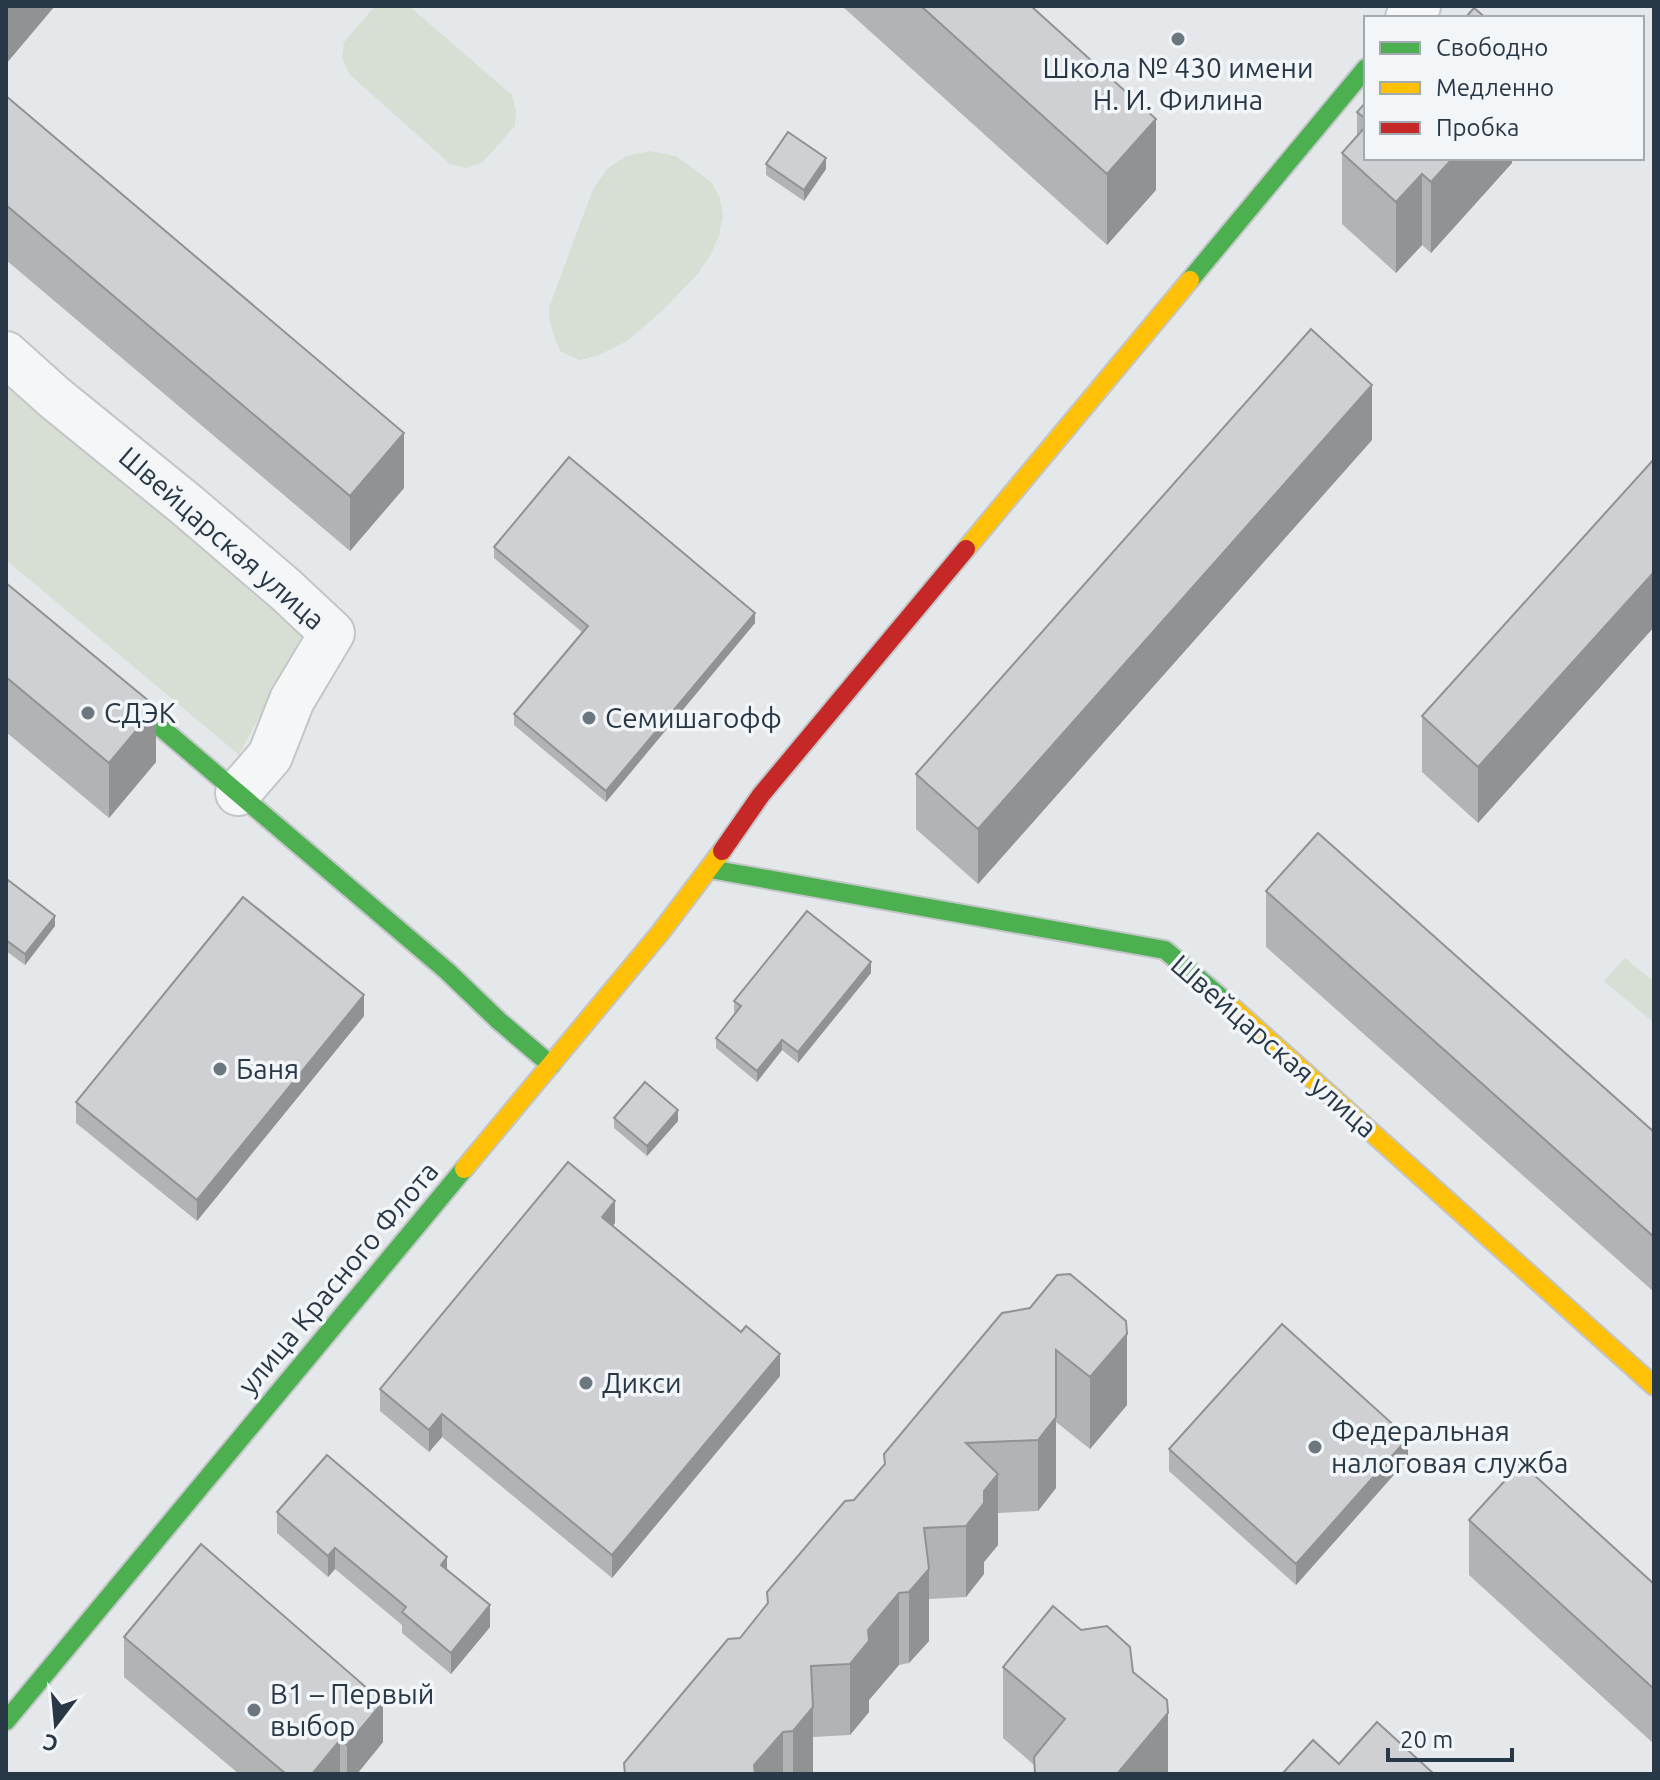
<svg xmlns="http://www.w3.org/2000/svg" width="1660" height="1780" font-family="Ubuntu,sans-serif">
<rect width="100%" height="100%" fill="#e5e8ea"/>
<g fill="#d7dfd5">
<path d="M 375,6 L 409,6 L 512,95 L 516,111 L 515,126 L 483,162 L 466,168 L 450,164 L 349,74 L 342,58 L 344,42 Z"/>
<path d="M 650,151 L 676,156 L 711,182 L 720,198 L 723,216 L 719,236 L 710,256 L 697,275 L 661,312 L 627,341 L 599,355 L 580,360 L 561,352 C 554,338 548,323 549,307 L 593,189 L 607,169 L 626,156 Z"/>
<path d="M 6,376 L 303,633 L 239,755 L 6,560 Z"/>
<path d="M 1625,958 L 1654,982 L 1654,1023 L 1604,981 Z"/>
</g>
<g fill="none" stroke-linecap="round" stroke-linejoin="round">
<g stroke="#c3c6c8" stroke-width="48">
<g id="street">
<path d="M 1408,18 L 1418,6"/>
<path d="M 6,354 L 55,398 L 188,506 L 285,589 L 332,633 L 292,700 L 270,756 L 238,793"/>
</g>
</g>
<g stroke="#c3c6c8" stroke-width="22">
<g id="fast">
<path d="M 1190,280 L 1366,68"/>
<path d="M 111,685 L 447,971 L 499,1021 L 551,1065"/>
<path d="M 710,869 L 1165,950 L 1231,1006"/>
<path d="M 6,1721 L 464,1169"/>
</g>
</g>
<g stroke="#c3c6c8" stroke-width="22">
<g id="slow">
<path d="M 966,549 L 1190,280"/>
<path d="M 1231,1006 L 1654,1386"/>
<path d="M 464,1169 L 660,933 L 722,851"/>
</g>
</g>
<g stroke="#c3c6c8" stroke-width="22">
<path id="jam" d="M 722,851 L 761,795 L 966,549"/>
</g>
<use href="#street" stroke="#f4f6f7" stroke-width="44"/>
<use href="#fast" stroke="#4caf50" stroke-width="18"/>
<use href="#slow" stroke="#ffc107" stroke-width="18"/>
<use href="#jam" stroke="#c62828" stroke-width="18"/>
</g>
<g fill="#b1b3b5">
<path d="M 842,6 L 1031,6 L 1156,190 L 1107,245 Z"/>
<path d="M 6,96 L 404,488 L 350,551 L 6,260 Z"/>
<path d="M 1366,102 L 1366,158 L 1512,158 L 1512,163 L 1431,253 L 1422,245 L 1396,273 L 1342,224 L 1342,153 L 1357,136 L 1357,112 Z"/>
<path d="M 766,164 L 826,169 L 804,201 L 766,175 Z"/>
<path d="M 1372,440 L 978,884 L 916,829 L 916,774 Z"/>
<path d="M 1654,459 L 1654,627 L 1478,823 L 1422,772 L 1422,716 Z"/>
<path d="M 494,547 L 755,623 L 606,802 L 514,725 L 514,714 L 582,632 L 494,558 Z"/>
<path d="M 6,583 L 156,762 L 109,818 L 6,732 Z"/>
<path d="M 6,884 L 55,926 L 25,965 L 6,951 Z"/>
<path d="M 1266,891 L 1654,1132 L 1654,1292 L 1266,947 Z"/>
<path d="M 871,973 L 798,1063 L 782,1050 L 757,1082 L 716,1048 L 716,1038 L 736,1013 L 734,1012 L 734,1001 Z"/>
<path d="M 364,1016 L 197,1221 L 76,1123 L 76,1102 Z"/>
<path d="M 614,1118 L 678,1121 L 647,1156 L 614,1128 Z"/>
<path d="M 615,1223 L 613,1226 L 780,1376 L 612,1578 L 442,1437 L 429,1452 L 380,1411 L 380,1389 Z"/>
<path d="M 1030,1308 L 1127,1405 L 1090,1449 L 1056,1422 L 1056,1488 L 1038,1511 L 998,1513 L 998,1545 L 984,1562 L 984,1574 L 966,1597 L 929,1599 L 929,1641 L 909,1663 L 899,1665 L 869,1700 L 869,1712 L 850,1735 L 813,1737 L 813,1774 L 624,1774 L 624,1763 L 740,1638 L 767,1604 L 767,1592 L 854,1500 L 884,1466 L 884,1454 Z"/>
<path d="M 1169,1449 L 1408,1459 L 1296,1585 L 1169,1471 Z"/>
<path d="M 277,1512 L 447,1571 L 490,1627 L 451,1674 L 402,1633 L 402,1625 L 335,1569 L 328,1577 L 277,1533 Z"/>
<path d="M 1469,1520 L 1654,1584 L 1654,1744 L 1469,1575 Z"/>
<path d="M 124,1637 L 383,1742 L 357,1774 L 239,1774 L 124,1677 Z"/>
<path d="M 1003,1667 L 1133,1672 L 1168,1774 L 1034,1774 L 1034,1765 L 1003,1738 Z"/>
</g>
<g fill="#909294">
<path d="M 8,6 L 55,6 L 6,64 L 6,9 Z"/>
<path d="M 1156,119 L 1156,190 L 1107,245 L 1107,174 Z"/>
<path d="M 826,158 L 826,169 L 804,201 L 804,190 Z"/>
<path d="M 1453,158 L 1512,158 L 1512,163 L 1431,253 L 1431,182 Z"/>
<path d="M 1422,174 L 1422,245 L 1396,273 L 1396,202 Z"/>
<path d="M 1372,385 L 1372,440 L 978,884 L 978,829 Z"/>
<path d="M 404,433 L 404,488 L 350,551 L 350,496 Z"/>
<path d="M 1654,572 L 1654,627 L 1478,823 L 1478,767 Z"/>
<path d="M 755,613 L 755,623 L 606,802 L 606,791 Z"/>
<path d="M 156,707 L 156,762 L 109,818 L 109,763 Z"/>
<path d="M 55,916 L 55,926 L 25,965 L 25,954 Z"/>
<path d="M 871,962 L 871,973 L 798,1063 L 798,1052 Z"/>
<path d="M 364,995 L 364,1016 L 197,1221 L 197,1200 Z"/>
<path d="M 782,1040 L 782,1050 L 757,1082 L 757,1071 Z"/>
<path d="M 678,1110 L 678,1121 L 647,1156 L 647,1146 Z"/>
<path d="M 615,1201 L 615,1223 L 602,1240 L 602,1217 Z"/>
<path d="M 1127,1334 L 1127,1405 L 1090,1449 L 1090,1377 Z"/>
<path d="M 780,1354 L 780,1376 L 612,1578 L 612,1555 Z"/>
<path d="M 442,1414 L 442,1437 L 429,1452 L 429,1430 Z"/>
<path d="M 1056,1417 L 1056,1488 L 1038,1511 L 1038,1440 Z"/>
<path d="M 1408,1438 L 1408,1459 L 1296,1585 L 1296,1564 Z"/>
<path d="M 998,1474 L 998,1545 L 984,1562 L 984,1574 L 966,1597 L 966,1526 L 984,1491 Z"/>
<path d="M 335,1548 L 335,1569 L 328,1577 L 328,1556 Z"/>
<path d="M 447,1557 L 447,1578 L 441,1565 Z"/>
<path d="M 929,1569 L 929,1641 L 909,1663 L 909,1592 Z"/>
<path d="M 899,1593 L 899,1665 L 869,1700 L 869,1712 L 850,1735 L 850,1664 L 868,1630 Z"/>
<path d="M 490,1605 L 490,1627 L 451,1674 L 451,1653 Z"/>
<path d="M 383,1702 L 383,1742 L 357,1774 L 347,1774 L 347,1745 Z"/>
<path d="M 813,1707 L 813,1774 L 793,1774 L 793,1731 Z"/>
<path d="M 1168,1713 L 1168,1774 L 1117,1774 Z"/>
<path d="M 783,1732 L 783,1774 L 754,1774 L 754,1765 Z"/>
<path d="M 340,1740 L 340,1774 L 312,1774 Z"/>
</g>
<g fill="#ced0d3" stroke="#909294" stroke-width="2">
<path d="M 921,6 L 1031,6 L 1156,119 L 1107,174 Z"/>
<path d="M 1474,8 L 1486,18 L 1465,18 Z"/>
<path d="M 6,96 L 404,433 L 350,496 L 6,205 Z"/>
<path d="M 1366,102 L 1366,119 L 1357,112 Z"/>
<path d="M 1366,126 L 1366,158 L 1453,158 L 1431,182 L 1422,174 L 1396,202 L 1342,153 Z"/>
<path d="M 788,132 L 826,158 L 804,190 L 766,164 Z"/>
<path d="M 1311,329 L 1372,385 L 978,829 L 916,774 Z"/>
<path d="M 569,457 L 755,613 L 606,791 L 514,714 L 588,626 L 494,547 Z"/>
<path d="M 1654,459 L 1654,572 L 1478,767 L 1422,716 Z"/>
<path d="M 6,583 L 156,707 L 109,763 L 6,677 Z"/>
<path d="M 1318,833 L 1654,1132 L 1654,1237 L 1266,891 Z"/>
<path d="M 8,880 L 55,916 L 25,954 L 6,940 L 6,884 Z"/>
<path d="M 243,897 L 364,995 L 197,1200 L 76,1102 Z"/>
<path d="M 807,911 L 871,962 L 798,1052 L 782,1040 L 757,1071 L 716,1038 L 741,1006 L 734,1001 Z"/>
<path d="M 645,1082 L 678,1110 L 647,1146 L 614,1118 Z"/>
<path d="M 568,1162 L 615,1201 L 602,1217 L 741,1332 L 746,1326 L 780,1354 L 612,1555 L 442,1414 L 429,1430 L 380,1389 Z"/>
<path d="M 1070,1274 L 1126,1321 L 1127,1334 L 1090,1377 L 1056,1350 L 1056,1417 L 1038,1440 L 966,1443 L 998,1474 L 984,1491 L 984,1503 L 966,1526 L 924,1528 L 929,1569 L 909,1592 L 899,1593 L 868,1630 L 869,1641 L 850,1664 L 811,1666 L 813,1707 L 793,1731 L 783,1732 L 754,1765 L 755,1774 L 625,1774 L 624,1763 L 728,1639 L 740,1638 L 768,1603 L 767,1592 L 845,1501 L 854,1500 L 885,1464 L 884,1454 L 1002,1313 L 1030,1308 L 1057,1275 Z"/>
<path d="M 1282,1324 L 1408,1438 L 1296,1564 L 1169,1449 Z"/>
<path d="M 327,1455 L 447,1557 L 441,1565 L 490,1605 L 451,1653 L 402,1612 L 406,1607 L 335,1548 L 328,1556 L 277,1512 Z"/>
<path d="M 1521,1463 L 1654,1584 L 1654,1689 L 1469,1520 Z"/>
<path d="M 201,1544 L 383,1702 L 347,1745 L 340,1740 L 312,1774 L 286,1774 L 124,1637 Z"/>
<path d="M 1053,1606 L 1081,1630 L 1107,1626 L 1130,1647 L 1133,1672 L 1167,1700 L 1168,1713 L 1117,1774 L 1035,1774 L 1034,1757 L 1065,1719 L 1003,1667 Z"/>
<path d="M 1377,1722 L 1434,1774 L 1282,1774 L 1313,1740 L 1339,1764 Z"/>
</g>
<g fill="#6b767f" stroke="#f3f6f9" stroke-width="3">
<circle cx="1178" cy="39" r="8"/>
<circle cx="88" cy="713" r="8"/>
<circle cx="589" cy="718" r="8"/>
<circle cx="220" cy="1069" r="8"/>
<circle cx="586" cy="1383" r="8"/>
<circle cx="1315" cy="1447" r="8"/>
<circle cx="254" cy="1710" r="8"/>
</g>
<g text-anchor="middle" stroke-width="7" stroke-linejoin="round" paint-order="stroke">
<g font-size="28" fill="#293846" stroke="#f3f6f9" text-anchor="start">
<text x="1178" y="78" text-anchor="middle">Школа № 430 имени<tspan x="1178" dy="32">Н. И. Филина</tspan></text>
<text x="104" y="723">СДЭК</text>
<text x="605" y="728">Семишагофф</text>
<text x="236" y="1079">Баня</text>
<text x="602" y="1393">Дикси</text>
<text x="1331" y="1441">Федеральная<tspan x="1331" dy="32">налоговая служба</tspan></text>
<text x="270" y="1704">В1 – Первый<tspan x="270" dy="32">выбор</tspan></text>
</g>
<g font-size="28" fill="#293846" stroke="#f3f6f9">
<text transform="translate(222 538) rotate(41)" y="10">Швейцарская улица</text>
<text transform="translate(1274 1046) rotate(41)" y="10">Швейцарская улица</text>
<text transform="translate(338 1278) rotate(-50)" y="10">улица Красного Флота</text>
</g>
</g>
<rect width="1660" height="1780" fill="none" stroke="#293846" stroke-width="16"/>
<rect x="1364" y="16" width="280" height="144" fill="#f3f6f9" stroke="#a2aab1" stroke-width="2"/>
<rect x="1380" y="42" width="40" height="12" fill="#4caf50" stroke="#a2aab1" stroke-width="2"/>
<text x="1436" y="56" font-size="24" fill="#293846">Свободно</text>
<rect x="1380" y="82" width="40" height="12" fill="#ffc107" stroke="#a2aab1" stroke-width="2"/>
<text x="1436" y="96" font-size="24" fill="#293846">Медленно</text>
<rect x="1380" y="122" width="40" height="12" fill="#c62828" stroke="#a2aab1" stroke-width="2"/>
<text x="1436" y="136" font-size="24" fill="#293846">Пробка</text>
<g transform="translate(56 1724) rotate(196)" stroke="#f3f6f9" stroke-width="6" paint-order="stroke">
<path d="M0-6L14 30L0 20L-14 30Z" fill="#293846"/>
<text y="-12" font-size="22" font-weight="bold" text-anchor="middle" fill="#293846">С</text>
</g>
<path d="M1388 1748v12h124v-12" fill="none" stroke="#293846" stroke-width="4"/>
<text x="1400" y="1748" font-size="24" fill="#293846" stroke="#f3f6f9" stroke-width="6" paint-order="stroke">20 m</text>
</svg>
